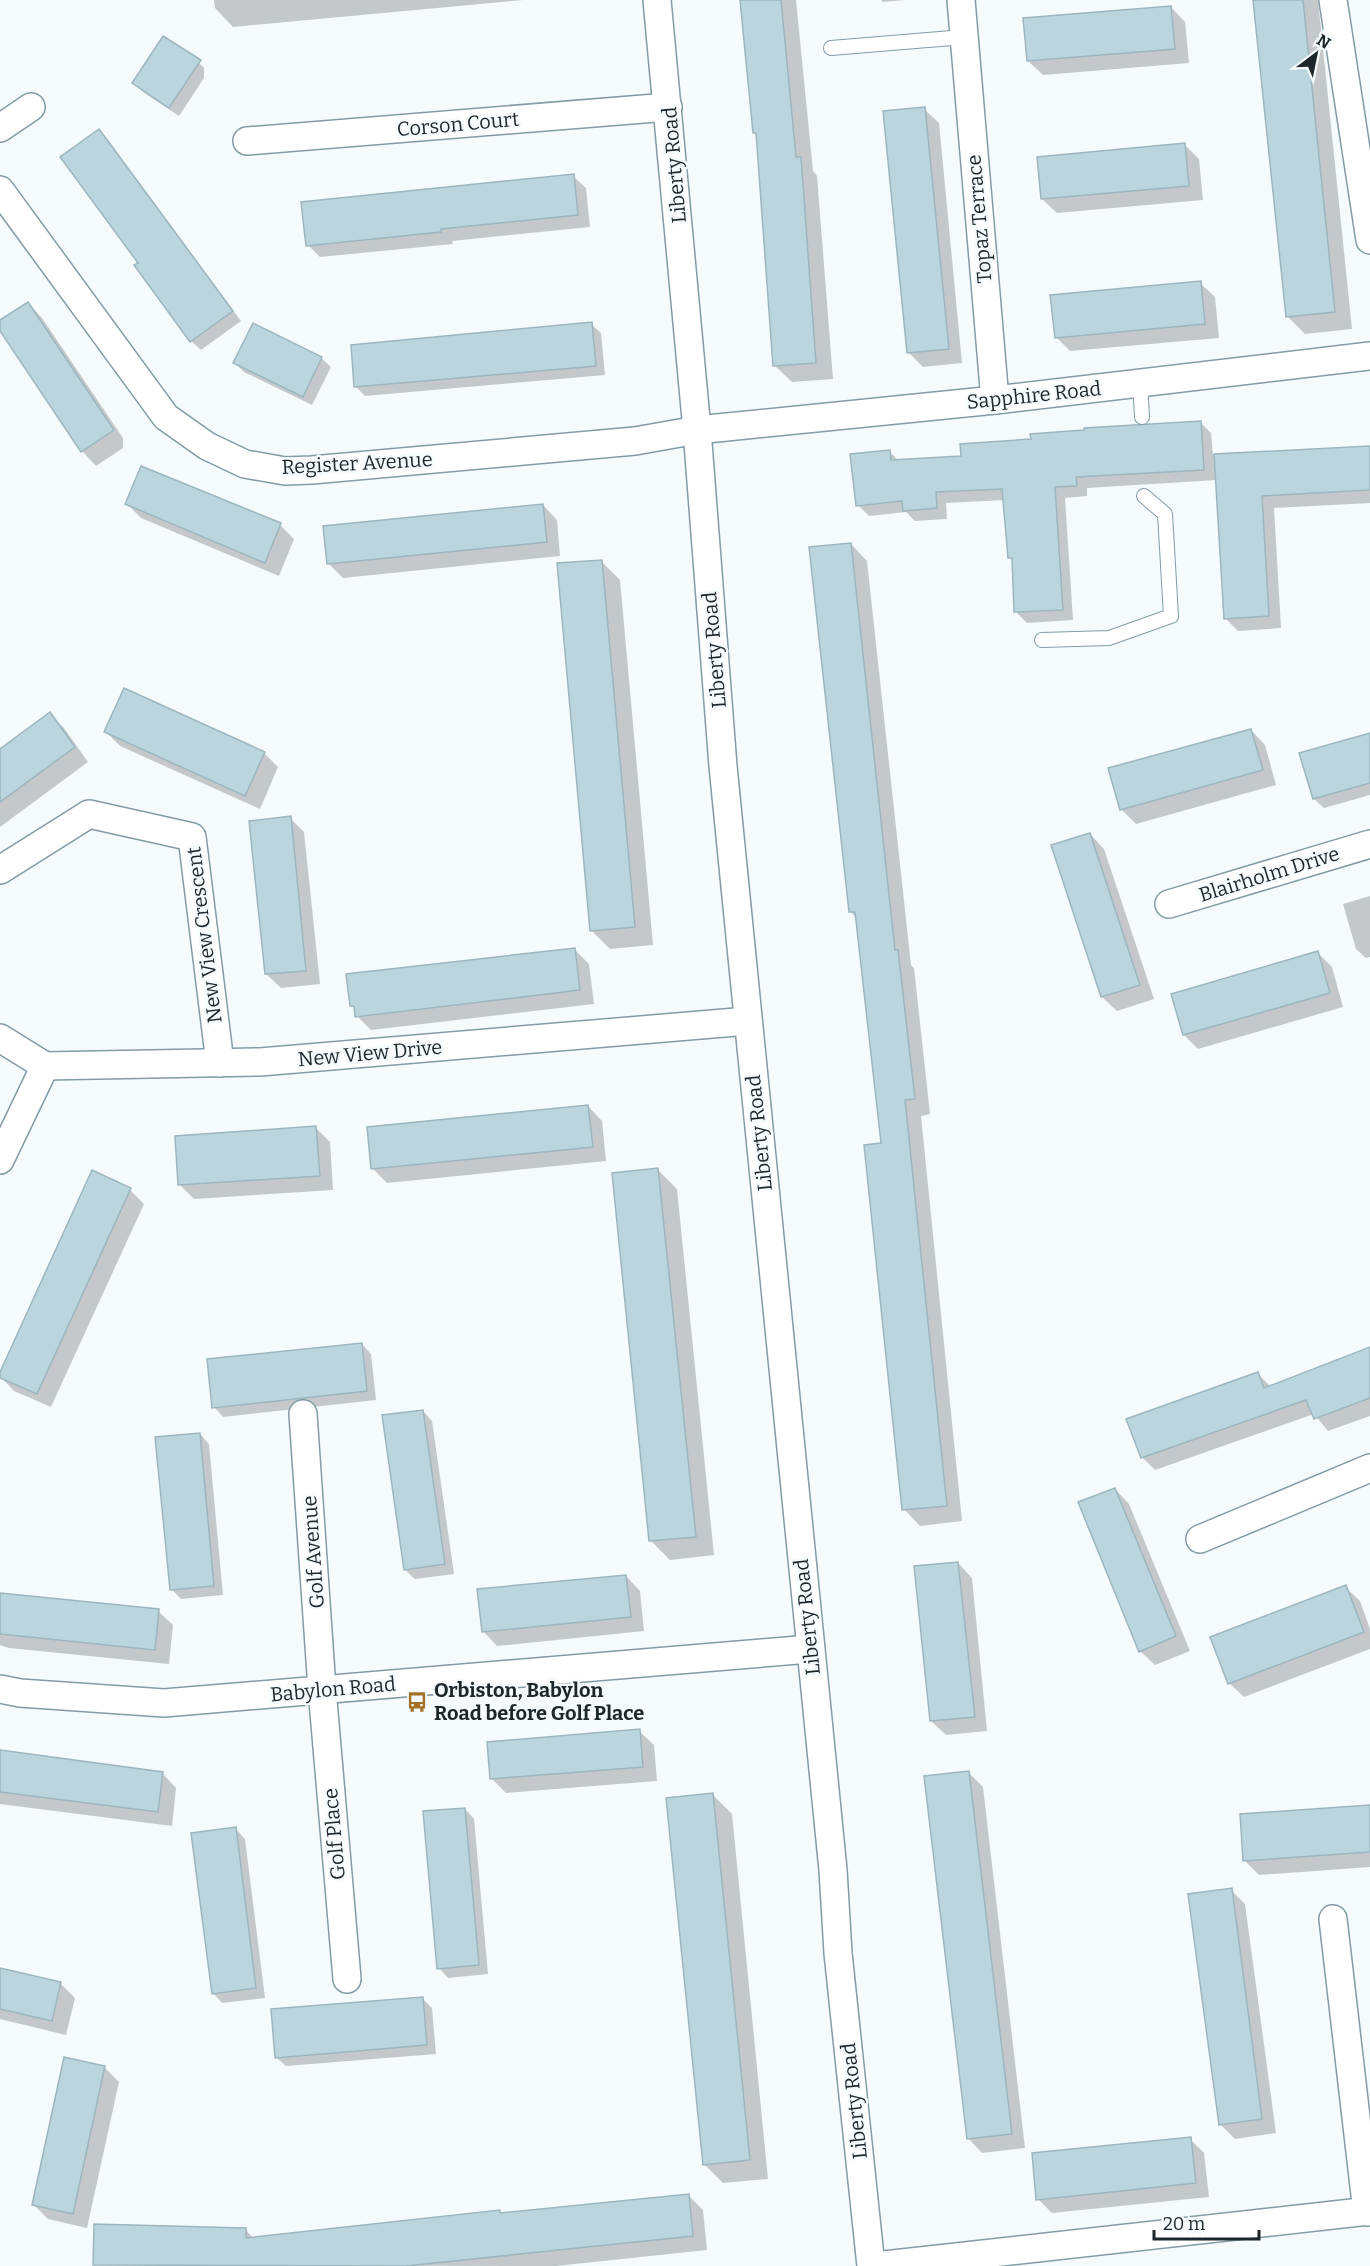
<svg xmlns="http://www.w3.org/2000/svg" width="1370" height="2266" font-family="Bitter,serif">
<rect width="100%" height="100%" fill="#f5fbfd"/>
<g fill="#0003">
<path d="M 214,0 L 523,0 L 233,27 L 215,8 Z"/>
<path d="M 741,0 L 796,0 L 813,171 L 817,176 L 833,379 L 792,382 L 774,365 L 757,136 L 754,132 Z"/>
<path d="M 881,0 L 905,0 L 883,2 Z"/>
<path d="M 1254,0 L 1318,0 L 1352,329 L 1305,334 L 1287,316 Z"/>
<path d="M 1171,7 L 1185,22 L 1189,63 L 1043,75 L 1028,61 Z"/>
<path d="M 194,58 L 204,68 L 204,78 L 179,116 L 143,92 L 134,83 Z"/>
<path d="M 924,109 L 939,123 L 962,363 L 923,367 L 908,352 Z"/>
<path d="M 99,131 L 108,140 L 241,321 L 201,350 L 191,341 L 140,263 Z"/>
<path d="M 1185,145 L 1199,159 L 1203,200 L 1057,213 L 1042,199 Z"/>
<path d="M 573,176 L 586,188 L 590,227 L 452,241 L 453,244 L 320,257 L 308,245 Z"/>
<path d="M 1200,283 L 1215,297 L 1219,338 L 1070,351 L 1056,337 Z"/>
<path d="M 28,303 L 42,318 L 123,438 L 123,448 L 96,466 L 82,451 L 0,328 L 0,322 Z"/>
<path d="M 591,324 L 601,333 L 605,375 L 365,396 L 356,387 Z"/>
<path d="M 321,358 L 331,367 L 312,405 L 244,372 L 235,363 Z"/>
<path d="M 1200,422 L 1211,433 L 1213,455 L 1370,447 L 1370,503 L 1274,508 L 1281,628 L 1238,631 L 1225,618 L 1217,480 L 1087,488 L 1087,496 L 1065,498 L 1073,620 L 1027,623 L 1016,612 L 1014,562 L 1010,557 L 1005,500 L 946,503 L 947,519 L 915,521 L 906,512 L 869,516 L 858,505 L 889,451 L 899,461 L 962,457 L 1032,440 Z"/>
<path d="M 127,504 L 280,525 L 294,539 L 279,576 L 141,518 Z"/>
<path d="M 543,505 L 557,520 L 560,556 L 343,578 L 329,564 Z"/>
<path d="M 851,544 L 867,561 L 911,965 L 914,968 L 930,1114 L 921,1116 L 962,1521 L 920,1526 L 904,1509 L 882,1145 L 857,919 L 850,911 Z"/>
<path d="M 601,561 L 620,580 L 653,945 L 610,949 L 591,930 Z"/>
<path d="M 50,714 L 64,728 L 88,762 L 0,827 L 0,751 Z"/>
<path d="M 1251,730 L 1265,745 L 1276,785 L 1136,824 L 1121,809 Z"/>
<path d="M 106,732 L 264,753 L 278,767 L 260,809 L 120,746 Z"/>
<path d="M 1370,734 L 1370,795 L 1324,808 L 1314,799 Z"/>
<path d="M 290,818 L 304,832 L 320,984 L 281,988 L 266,974 Z"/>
<path d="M 1090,834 L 1104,849 L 1154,999 L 1117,1011 L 1102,997 Z"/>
<path d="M 1370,896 L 1370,957 L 1366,958 L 1356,949 L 1343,904 Z"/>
<path d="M 574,949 L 589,964 L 594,1004 L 371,1030 L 357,1016 L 356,1010 L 351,1005 Z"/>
<path d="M 1318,953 L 1332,967 L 1343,1007 L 1198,1049 L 1184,1035 Z"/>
<path d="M 588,1106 L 602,1121 L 606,1161 L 387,1183 L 373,1169 Z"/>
<path d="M 316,1128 L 330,1142 L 333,1190 L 194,1199 L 180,1185 Z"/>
<path d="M 658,1170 L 677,1189 L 714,1555 L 670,1560 L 651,1541 Z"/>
<path d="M 130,1190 L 144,1204 L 51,1407 L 14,1391 L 0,1376 Z"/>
<path d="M 362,1344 L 371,1354 L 376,1400 L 223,1417 L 214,1407 Z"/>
<path d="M 1370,1349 L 1370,1416 L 1328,1431 L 1314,1414 L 1155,1470 L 1142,1457 L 1258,1374 L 1271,1387 Z"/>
<path d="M 423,1411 L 432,1421 L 454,1574 L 415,1579 L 405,1570 Z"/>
<path d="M 200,1434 L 209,1444 L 223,1595 L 181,1599 L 171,1589 Z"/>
<path d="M 1115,1489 L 1129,1504 L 1190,1651 L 1155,1665 L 1140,1651 Z"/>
<path d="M 958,1563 L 972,1578 L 987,1731 L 946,1735 L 931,1721 Z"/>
<path d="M 626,1576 L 640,1591 L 644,1631 L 497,1646 L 483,1631 Z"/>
<path d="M 1345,1587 L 1360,1601 L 1370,1629 L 1370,1649 L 1244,1697 L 1229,1683 Z"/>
<path d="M 0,1595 L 158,1611 L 173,1625 L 169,1664 L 9,1648 L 0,1645 Z"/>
<path d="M 639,1731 L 654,1745 L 657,1781 L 506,1793 L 491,1778 Z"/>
<path d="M 0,1752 L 162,1773 L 176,1788 L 172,1826 L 0,1804 Z"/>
<path d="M 968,1772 L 983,1787 L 1025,2148 L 982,2153 L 968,2138 Z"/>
<path d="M 713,1795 L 732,1814 L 768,2179 L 723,2183 L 704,2164 Z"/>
<path d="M 1370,1807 L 1370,1867 L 1259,1875 L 1245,1861 Z"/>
<path d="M 465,1809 L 474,1819 L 488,1974 L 448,1978 L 439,1968 Z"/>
<path d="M 236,1829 L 245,1839 L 265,1998 L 222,2003 L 213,1993 Z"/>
<path d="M 1231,1890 L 1245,1904 L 1276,2133 L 1235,2139 L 1220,2124 Z"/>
<path d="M 0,1970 L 60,1983 L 75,1998 L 66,2035 L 0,2019 Z"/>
<path d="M 422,1998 L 432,2008 L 436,2054 L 286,2066 L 276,2057 Z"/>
<path d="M 66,2059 L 105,2068 L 119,2082 L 87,2228 L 48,2219 L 34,2205 Z"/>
<path d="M 1190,2139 L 1204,2153 L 1209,2197 L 1052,2213 L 1038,2199 Z"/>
<path d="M 688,2195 L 703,2210 L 707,2250 L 556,2266 L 95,2265 L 246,2230 L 254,2239 L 499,2211 L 502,2214 Z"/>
</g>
<g fill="#bbd5df" stroke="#9cb6bf" stroke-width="1.5">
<path d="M 740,0 L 781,0 L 796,157 L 801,157 L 816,363 L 773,366 L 756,133 L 753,133 Z"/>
<path d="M 1253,0 L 1303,0 L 1335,312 L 1286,317 Z"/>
<path d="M 1171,6 L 1175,49 L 1027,61 L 1023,18 Z"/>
<path d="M 163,36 L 201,60 L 169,108 L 132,83 Z"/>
<path d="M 925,107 L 949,349 L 907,353 L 883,111 Z"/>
<path d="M 99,129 L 233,311 L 190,342 L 134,265 L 138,263 L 60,157 Z"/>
<path d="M 1185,143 L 1189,186 L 1041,199 L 1037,157 Z"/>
<path d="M 574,174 L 578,215 L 441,229 L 441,232 L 306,246 L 301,202 Z"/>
<path d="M 1201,281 L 1205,324 L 1055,338 L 1050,295 Z"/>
<path d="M 28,302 L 114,430 L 81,452 L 0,331 L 0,320 Z"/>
<path d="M 592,322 L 596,366 L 354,387 L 351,345 Z"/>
<path d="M 253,323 L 322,357 L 303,397 L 233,363 Z"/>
<path d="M 1201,421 L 1204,470 L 1076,477 L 1077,486 L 1055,487 L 1063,610 L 1014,612 L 1012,558 L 1008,558 L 1002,489 L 936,492 L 937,508 L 903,511 L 902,501 L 856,506 L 850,454 L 890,450 L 891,460 L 961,456 L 960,444 L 1031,439 L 1030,434 L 1084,430 L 1084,428 Z"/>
<path d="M 1370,446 L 1370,490 L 1262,496 L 1269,616 L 1224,619 L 1214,454 Z"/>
<path d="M 141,466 L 281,523 L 265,563 L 125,504 Z"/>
<path d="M 543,504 L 547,542 L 327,564 L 323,526 Z"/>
<path d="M 851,543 L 895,950 L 898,950 L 915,1099 L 905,1100 L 947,1506 L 902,1510 L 864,1145 L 881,1143 L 855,912 L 849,912 L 809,547 Z"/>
<path d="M 602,560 L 635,927 L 590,931 L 557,563 Z"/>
<path d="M 124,688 L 265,752 L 245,796 L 104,732 Z"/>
<path d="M 50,712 L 75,747 L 0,802 L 0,749 Z"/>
<path d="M 1251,729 L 1263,770 L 1120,810 L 1108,768 Z"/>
<path d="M 1370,733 L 1370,783 L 1313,799 L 1299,753 Z"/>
<path d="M 291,816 L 306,971 L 265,974 L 249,821 Z"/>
<path d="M 1090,833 L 1140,985 L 1101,997 L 1051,845 Z"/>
<path d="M 575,948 L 580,990 L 355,1017 L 354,1006 L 350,1006 L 346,974 Z"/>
<path d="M 1318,951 L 1330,993 L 1183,1035 L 1171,994 Z"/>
<path d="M 588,1105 L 593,1147 L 371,1169 L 367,1127 Z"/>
<path d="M 316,1126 L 320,1176 L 178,1185 L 175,1136 Z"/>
<path d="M 658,1168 L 696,1537 L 649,1541 L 612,1173 Z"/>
<path d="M 92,1170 L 131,1188 L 37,1394 L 0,1378 L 0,1372 Z"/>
<path d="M 362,1343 L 367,1391 L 212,1408 L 207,1359 Z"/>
<path d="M 1370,1347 L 1370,1398 L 1314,1419 L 1306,1400 L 1141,1458 L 1126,1419 L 1258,1372 L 1264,1388 Z"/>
<path d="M 423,1410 L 445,1564 L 404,1570 L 382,1415 Z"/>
<path d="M 200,1433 L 214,1586 L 170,1590 L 155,1437 Z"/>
<path d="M 1115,1488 L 1176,1636 L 1139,1652 L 1078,1502 Z"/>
<path d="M 958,1562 L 975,1717 L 930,1721 L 914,1566 Z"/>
<path d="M 626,1575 L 631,1617 L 482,1632 L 477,1589 Z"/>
<path d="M 1346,1585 L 1364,1632 L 1228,1684 L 1210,1637 Z"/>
<path d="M 0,1593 L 159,1609 L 155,1650 L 0,1634 Z"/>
<path d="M 640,1729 L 643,1767 L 490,1779 L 487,1742 Z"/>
<path d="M 0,1750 L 163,1772 L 158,1812 L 0,1792 Z"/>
<path d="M 969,1771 L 1012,2134 L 967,2139 L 924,1776 Z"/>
<path d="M 713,1793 L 750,2160 L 703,2165 L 666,1798 Z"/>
<path d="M 1370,1805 L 1370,1852 L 1243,1861 L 1240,1814 Z"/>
<path d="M 465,1808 L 479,1965 L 437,1969 L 423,1811 Z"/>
<path d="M 236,1827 L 256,1988 L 212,1994 L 191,1833 Z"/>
<path d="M 1232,1888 L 1262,2119 L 1219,2125 L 1188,1894 Z"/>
<path d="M 0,1968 L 61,1982 L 52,2021 L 0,2009 Z"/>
<path d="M 423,1997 L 427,2045 L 275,2058 L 271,2009 Z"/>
<path d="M 64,2057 L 105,2066 L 73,2214 L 32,2205 Z"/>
<path d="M 1191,2137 L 1196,2183 L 1036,2200 L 1032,2153 Z"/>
<path d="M 689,2194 L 693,2236 L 406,2266 L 93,2265 L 94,2224 L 246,2228 L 246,2238 L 500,2210 L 500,2213 Z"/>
</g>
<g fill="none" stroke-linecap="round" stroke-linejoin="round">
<g stroke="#829ba4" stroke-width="16">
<g id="service">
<path d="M 831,48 L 964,37"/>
<path d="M 1140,383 L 1142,417"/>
<path d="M 1042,640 L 1109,638 L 1171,616 L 1165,514 L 1144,496"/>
</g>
</g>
<g stroke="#829ba4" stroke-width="30">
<g id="minor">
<path d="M 657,0 L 697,430 L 723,766 L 833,1870 L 838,1953 L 871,2266"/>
<path d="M 961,0 L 995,400"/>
<path d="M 1333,0 L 1370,240"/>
<path d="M 0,128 L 31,107"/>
<path d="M 247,141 L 668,107"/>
<path d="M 0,190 L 166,417 L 207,446 L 245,464 L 285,471 L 312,470 L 635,441 L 697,430 L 995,400 L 1370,356"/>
<path d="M 0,870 L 89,814 L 192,837 L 220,1063"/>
<path d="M 1169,904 L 1370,844"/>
<path d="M 0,1038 L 45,1066 L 260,1062 L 748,1021"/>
<path d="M 0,1160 L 45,1066"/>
<path d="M 303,1414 L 322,1689 L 347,1979"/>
<path d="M 1200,1539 L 1370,1468"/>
<path d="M 0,1689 L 20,1693 L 164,1703 L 810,1649"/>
<path d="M 1333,1919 L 1367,2212"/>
<path d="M 875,2266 L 1370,2211"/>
</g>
</g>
<use href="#service" stroke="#fff" stroke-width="14"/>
<use href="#minor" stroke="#fff" stroke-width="27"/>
</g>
<defs>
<g id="bus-bare" transform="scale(1.62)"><path d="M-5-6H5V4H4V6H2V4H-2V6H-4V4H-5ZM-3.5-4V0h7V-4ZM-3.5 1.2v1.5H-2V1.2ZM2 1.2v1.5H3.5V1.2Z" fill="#a37027" stroke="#f5fbfd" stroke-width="2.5" paint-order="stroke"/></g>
</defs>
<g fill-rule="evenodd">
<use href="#bus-bare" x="417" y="1702"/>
</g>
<g text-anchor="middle" stroke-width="5" stroke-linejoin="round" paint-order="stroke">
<g font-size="20" fill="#1d272b" stroke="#f5fbfd">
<text transform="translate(458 124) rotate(-5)" y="7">Corson Court</text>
<text transform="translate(674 165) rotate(-95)" y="7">Liberty Road</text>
<text transform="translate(979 219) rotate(-95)" y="7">Topaz Terrace</text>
<text transform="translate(1034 395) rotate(-6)" y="7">Sapphire Road</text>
<text transform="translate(357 463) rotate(-3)" y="7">Register Avenue</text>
<text transform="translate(714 650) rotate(-95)" y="7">Liberty Road</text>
<text transform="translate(1269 874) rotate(-17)" y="7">Blairholm Drive</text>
<text transform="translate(204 935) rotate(-97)" y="7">New View Crescent</text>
<text transform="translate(370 1053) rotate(-5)" y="7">New View Drive</text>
<text transform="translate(759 1133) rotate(-96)" y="7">Liberty Road</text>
<text transform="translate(313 1552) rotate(-94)" y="7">Golf Avenue</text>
<text transform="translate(807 1617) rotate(-96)" y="7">Liberty Road</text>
<text transform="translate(333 1689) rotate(-5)" y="7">Babylon Road</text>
<text transform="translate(334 1834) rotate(-95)" y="7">Golf Place</text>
<text transform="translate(854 2101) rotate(-96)" y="7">Liberty Road</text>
</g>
<g font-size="20" font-weight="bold" fill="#1d272b" stroke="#f5fbfd" text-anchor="start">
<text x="434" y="1697">Orbiston, Babylon<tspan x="434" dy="23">Road before Golf Place</tspan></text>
</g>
</g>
<g transform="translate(1316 54) rotate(32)" stroke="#f5fbfd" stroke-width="4.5" paint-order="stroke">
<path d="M0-4.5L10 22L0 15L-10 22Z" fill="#1d272b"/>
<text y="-9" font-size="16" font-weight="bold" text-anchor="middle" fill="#1d272b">N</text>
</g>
<path d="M1154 2230v9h105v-9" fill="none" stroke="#1d272b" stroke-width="3"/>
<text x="1163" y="2230" font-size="18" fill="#1d272b" stroke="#f5fbfd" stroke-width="4.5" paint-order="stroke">20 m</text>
</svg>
